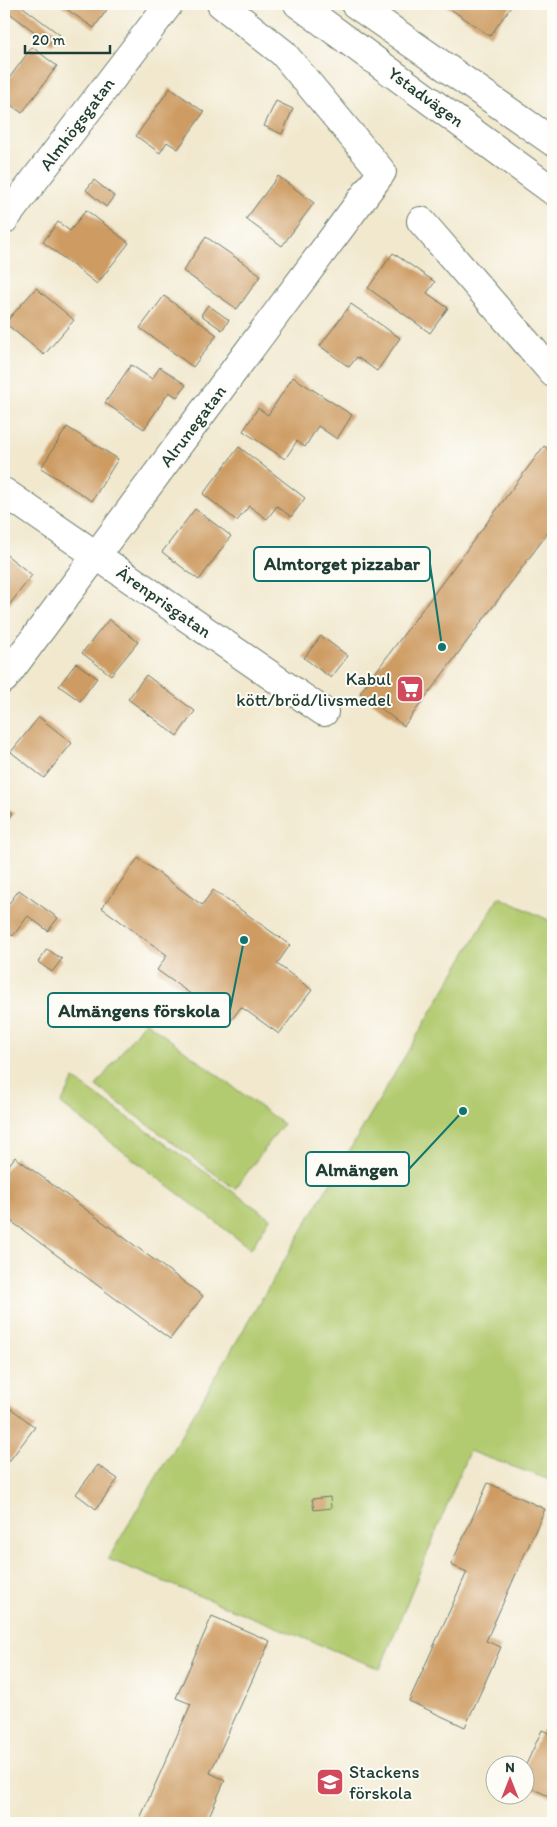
<svg xmlns="http://www.w3.org/2000/svg" width="557" height="1827" font-family="Itim,sans-serif">
<rect width="100%" height="100%" fill="#fdfcf7"/>
<filter id="ink" filterUnits="userSpaceOnUse"><feTurbulence type="fractalNoise" baseFrequency=".02" numOctaves="2"/><feDisplacementMap in="SourceGraphic" scale="10" xChannelSelector="R" yChannelSelector="G"/><feConvolveMatrix kernelMatrix="1 2 1 2 8 2 1 2 1" color-interpolation-filters="sRGB"/></filter>
<filter id="wash" filterUnits="userSpaceOnUse"><feTurbulence type="fractalNoise" baseFrequency=".0096" numOctaves="4" result="noise"/><feDisplacementMap in="SourceGraphic" scale="20" xChannelSelector="R" yChannelSelector="G"/><feGaussianBlur stdDeviation="1.12" result="paint"/><feColorMatrix in="noise" values="0 0 0 0 0 0 0 0 0 0 0 0 0 0 0 0 0 1.4 0 .05"/><feComposite in="paint" operator="in"/></filter>
<g filter="url(#wash)">
<rect width="100%" height="100%" fill="#f1e8ce"/>
<g fill="#b2ca6f" stroke="#688452">
<path d="M 499,897 L 553,922 L 553,1481 L 469,1451 L 380,1669 L 108,1559 Z"/>
<path d="M 145,1021 L 283,1124 L 235,1189 L 96,1086 Z"/>
<path d="M 74,1079 L 270,1218 L 251,1249 L 61,1104 Z"/>
</g>
<g id="blocks">
<g fill="#ce9c64">
<path d="M 7,4 L 19,4 L 60,35 L 52,45 L 4,9 Z"/>
<path d="M 59,4 L 111,4 L 94,28 Z"/>
<path d="M 443,4 L 513,4 L 490,36 Z"/>
<path d="M 32,47 L 57,66 L 22,113 L 11,105 L 4,114 L 4,73 L 10,77 Z"/>
<path d="M 170,88 L 204,112 L 178,149 L 167,142 L 160,153 L 136,136 Z"/>
<path d="M 276,101 L 293,109 L 282,134 L 264,126 Z"/>
<path d="M 278,176 L 314,203 L 282,246 L 246,219 Z"/>
<path d="M 94,180 L 114,196 L 106,207 L 86,190 Z"/>
<path d="M 86,210 L 129,243 L 97,284 L 43,242 L 58,222 L 70,231 Z"/>
<path d="M 206,237 L 261,275 L 237,309 L 183,271 Z"/>
<path d="M 393,253 L 435,282 L 427,293 L 448,308 L 430,333 L 368,288 Z"/>
<path d="M 36,288 L 74,320 L 44,355 L 5,323 Z"/>
<path d="M 164,296 L 217,335 L 193,367 L 140,328 Z"/>
<path d="M 351,304 L 400,338 L 377,371 L 357,357 L 349,367 L 320,346 Z"/>
<path d="M 208,305 L 229,320 L 222,330 L 201,315 Z"/>
<path d="M 131,365 L 152,379 L 160,367 L 186,385 L 177,397 L 169,392 L 144,429 L 105,403 Z"/>
<path d="M 293,377 L 352,415 L 337,439 L 318,426 L 305,447 L 297,441 L 285,459 L 243,431 L 258,408 L 268,415 Z"/>
<path d="M 67,427 L 118,459 L 92,501 L 41,468 Z"/>
<path d="M 544,446 L 553,453 L 553,526 L 404,726 L 360,693 Z"/>
<path d="M 239,447 L 305,498 L 291,517 L 277,506 L 267,519 L 249,506 L 237,521 L 203,494 Z"/>
<path d="M 195,509 L 231,536 L 199,580 L 162,552 Z"/>
<path d="M 4,553 L 32,575 L 4,612 Z"/>
<path d="M 109,619 L 138,642 L 111,675 L 82,653 Z"/>
<path d="M 321,636 L 348,656 L 331,678 L 304,658 Z"/>
<path d="M 76,663 L 97,678 L 80,701 L 59,686 Z"/>
<path d="M 146,675 L 195,711 L 177,736 L 128,699 Z"/>
<path d="M 39,717 L 72,743 L 44,778 L 11,752 Z"/>
<path d="M 4,805 L 14,813 L 4,827 Z"/>
<path d="M 138,858 L 202,905 L 213,890 L 290,945 L 277,964 L 312,990 L 279,1034 L 241,1007 L 230,1022 L 157,970 L 167,955 L 102,908 Z"/>
<path d="M 19,890 L 58,918 L 48,931 L 28,916 L 13,936 L 4,930 L 4,910 Z"/>
<path d="M 47,949 L 62,959 L 52,972 L 38,962 Z"/>
<path d="M 15,1157 L 203,1296 L 170,1339 L 4,1216 L 4,1172 Z"/>
<path d="M 4,1403 L 35,1427 L 4,1468 Z"/>
<path d="M 98,1465 L 118,1479 L 96,1509 L 76,1494 Z"/>
<path d="M 488,1483 L 545,1509 L 486,1641 L 501,1647 L 465,1727 L 409,1701 L 467,1572 L 451,1565 Z"/>
<path d="M 330,1497 L 331,1508 L 314,1510 L 312,1499 Z"/>
<path d="M 212,1616 L 270,1641 L 210,1773 L 225,1780 L 206,1823 L 138,1823 L 191,1704 L 176,1698 Z"/>
<path d="M 542,1730 L 553,1735 L 553,1798 L 524,1785 L 524,1769 Z"/>
</g>
</g>
</g>
<g filter="url(#ink)">
<use href="#blocks" fill-opacity="0" stroke="#68796a" stroke-width="1"/>
<g fill="none" stroke-linecap="round" stroke-linejoin="round">
<g stroke="#68796a" stroke-width="30">
<g id="minor">
<path d="M 4,220 L 169,4"/>
<path d="M 421,221 L 553,373"/>
<path d="M 4,492 L 324,712"/>
<path d="M 4,679 L 382,172 L 283,53 L 221,4"/>
</g>
</g>
<g stroke="#68796a" stroke-width="30">
<g id="major">
<path d="M 298,4 L 553,191"/>
<path d="M 355,4 L 553,142"/>
</g>
</g>
<use href="#minor" stroke="#fff" stroke-width="28"/>
<use href="#major" stroke="#fff" stroke-width="28"/>
</g>
</g>
<defs>
<g id="supermarket-square" transform="scale(1.4375)"><rect x="-9" y="-9" width="18" height="18" rx="4" fill="#d1495b" stroke="#fdfcf7"/><path d="M-6-5.5h2.5l.6 2H6L4.5 2H-2.5L-4.4-4H-6ZM-1.5 3.2a1.3 1.3 0 1 0 .1 0ZM3 3.2a1.3 1.3 0 1 0 .1 0Z" fill="#fff"/></g>
<g id="school-square" transform="scale(1.4375)"><rect x="-9" y="-9" width="18" height="18" rx="4" fill="#d1495b" stroke="#fdfcf7"/><path d="M0-5L7-2L0 1L-7-2ZM-4 1L0 2.5L4 1V4Q0 6-4 4Z" fill="#fff"/></g>
</defs>
<g fill-rule="evenodd">
<use href="#supermarket-square" x="410" y="689"/>
<use href="#school-square" x="330" y="1782"/>
</g>
<g text-anchor="middle" stroke-width="4" stroke-linejoin="round" paint-order="stroke">
<g font-size="18" fill="#1f3d34" stroke="#fdfcf7">
<text transform="translate(426 97) rotate(36)" y="6">Ystadvägen</text>
<text transform="translate(77 124) rotate(-53)" y="6">Almhögsgatan</text>
<text transform="translate(193 426) rotate(-53)" y="6">Alrunegatan</text>
<text transform="translate(164 602) rotate(35)" y="6">Ärenprisgatan</text>
</g>
<g font-size="18" fill="#1f3d34" stroke="#fdfcf7" text-anchor="end">
<text x="391" y="685">Kabul<tspan x="391" dy="21">kött/bröd/livsmedel</tspan></text>
<text x="349" y="1778" text-anchor="start">Stackens<tspan x="349" dy="21">förskola</tspan></text>
</g>
</g>
<path fill="none" stroke="#0f766e" stroke-width="2" d="M442 647L430 564M244 940L230 1010M463 1111L409 1169"/>
<g fill="#0f766e" stroke="#fdfcf7" stroke-width="2">
<circle cx="442" cy="647" r="5"/>
<circle cx="244" cy="940" r="5"/>
<circle cx="463" cy="1111" r="5"/>
</g>
<g fill="#fdfcf7" stroke="#0f766e" stroke-width="2">
<rect x="254" y="547" width="176" height="34" rx="5"/>
<rect x="48" y="993" width="182" height="34" rx="5"/>
<rect x="306" y="1152" width="103" height="34" rx="5"/>
</g>
<g font-size="19" text-anchor="middle" font-weight="bold" fill="#1f3d34">
<text x="342" y="570">Almtorget pizzabar</text>
<text x="139" y="1017">Almängens förskola</text>
<text x="357" y="1176">Almängen</text>
</g>
<rect width="557" height="1827" fill="none" stroke="#fdfcf7" stroke-width="20"/>
<g transform="translate(510 1780)"><circle r="24" fill="#fdfcf7" stroke="#a4b0a9"/>
<path d="M0-4L9 19L0 12L-9 19Z" fill="#d1495b"/>
<text y="-8" font-size="14" font-weight="bold" text-anchor="middle" fill="#1f3d34">N</text>
</g>
<path d="M25 45v8h85v-8" fill="none" stroke="#1f3d34" stroke-width="2.5"/>
<text x="32" y="45" font-size="15" fill="#1f3d34" stroke="#fdfcf7" stroke-width="4" paint-order="stroke">20 m</text>
</svg>
